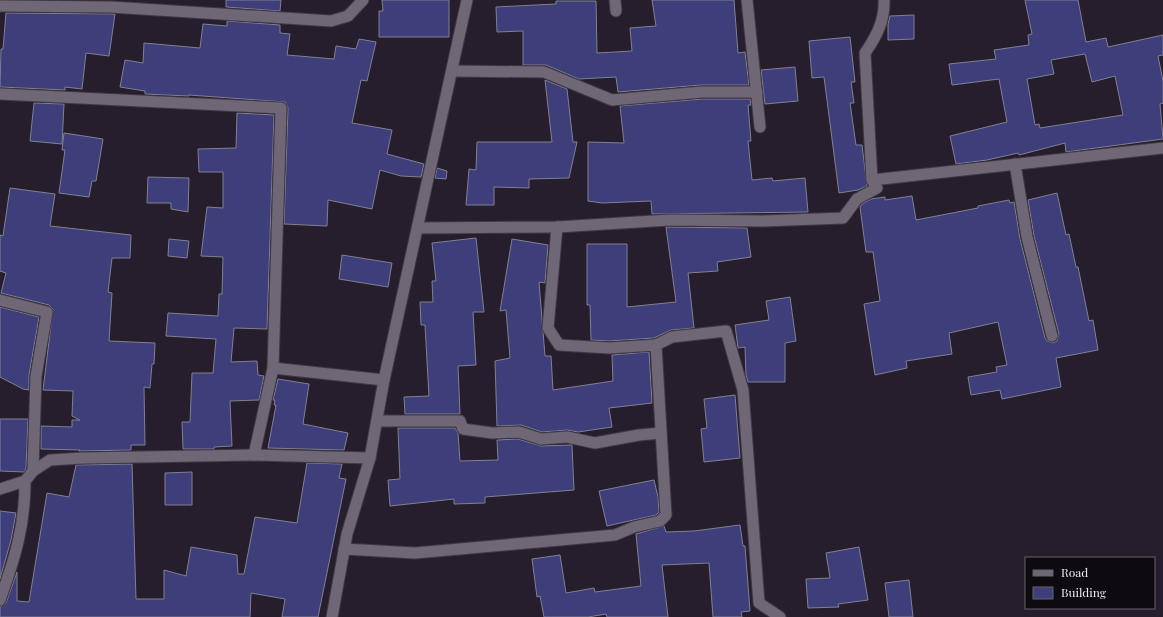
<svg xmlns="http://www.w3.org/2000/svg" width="1163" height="617" font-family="'Playfair Display',serif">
<rect width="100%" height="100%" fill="#261e2c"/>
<g fill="#3e3e7a" stroke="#7f8193" fill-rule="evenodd">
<path d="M 226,0 L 281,0 L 280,11 L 226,7 Z"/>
<path d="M 382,0 L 449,0 L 449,37 L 379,37 L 379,11 L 383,11 Z"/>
<path d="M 652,0 L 734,0 L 738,53 L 745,52 L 749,85 L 701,85 L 618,92 L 616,77 L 579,79 L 546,65 L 523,65 L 523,31 L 497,32 L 496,7 L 556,4 L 556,1 L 596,1 L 597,53 L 632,51 L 630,28 L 656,26 Z"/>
<path d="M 1025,0 L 1078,0 L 1086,42 L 1106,38 L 1108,47 L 1163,35 L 1163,55 L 1158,56 L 1163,81 L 1163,103 L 1160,104 L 1163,139 L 1066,152 L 1065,143 L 1019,155 L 1018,153 L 987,160 L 956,164 L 950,136 L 1007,122 L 999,79 L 952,85 L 949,64 L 996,59 L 994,50 L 1029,45 L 1028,35 L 1032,34 ZM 1085,54 L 1092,82 L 1115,76 L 1123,115 L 1040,128 L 1039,124 L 1035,125 L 1027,79 L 1054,74 L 1051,60 Z"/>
<path d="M 6,13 L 115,14 L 109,56 L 86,53 L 82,89 L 65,87 L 65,90 L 0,87 L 1,49 L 3,49 Z"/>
<path d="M 914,15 L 914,39 L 888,40 L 888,24 L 890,16 Z"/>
<path d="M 227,21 L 280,25 L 280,33 L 290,34 L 287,55 L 334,59 L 336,46 L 356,49 L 359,39 L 376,42 L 367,81 L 361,80 L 352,123 L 392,130 L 387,154 L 424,164 L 421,177 L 401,176 L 380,170 L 372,209 L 328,200 L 327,226 L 284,224 L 288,108 L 285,102 L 189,95 L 189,96 L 145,94 L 145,91 L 120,87 L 125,60 L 143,63 L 144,43 L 200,48 L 203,24 L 227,26 Z"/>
<path d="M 850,37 L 855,82 L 851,82 L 854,103 L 850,103 L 856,145 L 862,145 L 867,186 L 858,190 L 839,193 L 824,77 L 812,78 L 809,41 Z"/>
<path d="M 795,67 L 798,101 L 765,104 L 761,70 Z"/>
<path d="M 545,80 L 567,89 L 573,142 L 577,142 L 569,178 L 529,179 L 529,188 L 494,187 L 494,205 L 466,205 L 469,169 L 476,170 L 477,142 L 552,142 Z"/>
<path d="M 702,99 L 750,99 L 751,105 L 748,105 L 751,141 L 748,141 L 752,180 L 772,178 L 773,181 L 805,178 L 808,212 L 652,214 L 651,201 L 602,203 L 588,201 L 588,142 L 624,143 L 620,106 Z"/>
<path d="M 34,103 L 64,104 L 62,144 L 30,141 Z"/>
<path d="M 237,113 L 274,115 L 267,329 L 234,328 L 231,362 L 257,361 L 258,375 L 264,376 L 259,400 L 230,401 L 232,446 L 214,447 L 214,449 L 183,449 L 182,422 L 190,422 L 192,373 L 213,373 L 216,339 L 166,336 L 168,313 L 218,316 L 219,294 L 222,294 L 223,257 L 201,256 L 207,207 L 223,208 L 223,172 L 199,172 L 198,149 L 236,148 Z"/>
<path d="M 64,133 L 103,139 L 96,181 L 92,181 L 89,197 L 59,193 L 65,150 L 62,150 Z"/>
<path d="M 437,168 L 447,171 L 446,179 L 435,178 Z"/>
<path d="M 148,177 L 189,178 L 188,212 L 171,209 L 171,203 L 147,203 Z"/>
<path d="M 10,188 L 55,194 L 50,226 L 131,235 L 130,258 L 112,258 L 108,292 L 112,293 L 109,341 L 155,343 L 154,364 L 152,364 L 150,388 L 144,387 L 145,445 L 131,445 L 131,450 L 79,451 L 80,450 L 41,449 L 41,426 L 72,427 L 72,420 L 80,420 L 72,416 L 73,391 L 43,390 L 53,309 L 49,305 L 1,293 L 6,273 L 0,271 L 0,235 L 3,236 Z"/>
<path d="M 1057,193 L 1066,235 L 1069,234 L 1076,267 L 1078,267 L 1089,321 L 1093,320 L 1098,350 L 1056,358 L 1061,387 L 1002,399 L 1000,390 L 971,395 L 968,377 L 997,372 L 996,367 L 1007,365 L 998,322 L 949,333 L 952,354 L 906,361 L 907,368 L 875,375 L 864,304 L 880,301 L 873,252 L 866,252 L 860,207 L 862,204 L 871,199 L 885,197 L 885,200 L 912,196 L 916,220 L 978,208 L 978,206 L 1009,200 L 1010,203 L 1014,202 L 1020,239 L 1045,338 L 1047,341 L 1053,343 L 1057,341 L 1059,334 L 1034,236 L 1028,200 Z"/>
<path d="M 666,227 L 747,228 L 751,257 L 717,262 L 718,271 L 688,273 L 694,328 L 671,330 L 654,338 L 609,341 L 591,340 L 590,305 L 587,305 L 587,244 L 627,244 L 627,307 L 676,302 Z"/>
<path d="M 476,238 L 484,312 L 473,312 L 476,365 L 458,366 L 460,414 L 405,414 L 404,397 L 429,396 L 425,325 L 421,325 L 420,302 L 433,302 L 432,281 L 436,281 L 432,243 Z"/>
<path d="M 169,239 L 189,241 L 187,258 L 168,256 Z"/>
<path d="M 512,239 L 548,245 L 545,283 L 539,282 L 545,356 L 551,356 L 553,390 L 613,381 L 612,355 L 649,352 L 652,403 L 609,408 L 612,427 L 578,432 L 567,430 L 542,432 L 521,425 L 497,426 L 495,361 L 510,358 L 506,310 L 500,311 Z"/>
<path d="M 342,255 L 392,263 L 388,287 L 339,279 Z"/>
<path d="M 790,297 L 796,341 L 785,343 L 785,382 L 748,382 L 746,375 L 745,347 L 738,348 L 735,325 L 769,320 L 766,301 Z"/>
<path d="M 0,307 L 39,317 L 29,375 L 29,390 L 23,389 L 0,377 Z"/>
<path d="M 278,379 L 309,384 L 303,424 L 348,433 L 344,450 L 268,448 L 276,405 L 274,405 L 275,400 L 273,400 Z"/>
<path d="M 735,395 L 740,458 L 704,462 L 701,429 L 707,428 L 704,399 Z"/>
<path d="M 0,419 L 28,419 L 26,468 L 24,472 L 0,471 Z"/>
<path d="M 398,428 L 455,428 L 458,433 L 460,461 L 498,460 L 497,440 L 518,439 L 541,446 L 572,445 L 574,490 L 485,497 L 485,503 L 454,504 L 454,499 L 390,506 L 388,480 L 400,479 Z"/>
<path d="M 307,463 L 342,464 L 339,478 L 346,479 L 318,617 L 282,617 L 285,599 L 251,593 L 250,617 L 0,617 L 0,607 L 6,603 L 17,572 L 17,601 L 29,602 L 47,493 L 69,497 L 76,465 L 132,464 L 136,599 L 164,599 L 164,570 L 186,576 L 191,547 L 237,555 L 238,574 L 244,574 L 255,517 L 297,523 Z"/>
<path d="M 192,472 L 192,505 L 165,505 L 165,473 Z"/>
<path d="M 654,480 L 658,497 L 659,512 L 656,515 L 607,526 L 599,491 Z"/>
<path d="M 0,511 L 16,513 L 11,540 L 0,579 Z"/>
<path d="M 740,525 L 743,546 L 745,546 L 750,611 L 741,612 L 742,617 L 713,617 L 709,563 L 662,565 L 668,617 L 607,617 L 606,614 L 588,617 L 544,617 L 540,596 L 537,597 L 532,559 L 560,555 L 566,593 L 594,588 L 595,592 L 641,586 L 636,534 L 664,526 L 666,532 L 694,531 Z"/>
<path d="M 859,547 L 868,600 L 838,604 L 839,607 L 808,608 L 806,579 L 830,578 L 826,553 Z"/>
<path d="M 909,580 L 913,617 L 889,617 L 885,583 Z"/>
</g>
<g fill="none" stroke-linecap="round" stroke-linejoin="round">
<g stroke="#403944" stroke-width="13">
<g id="minor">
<path d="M 615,0 L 616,11"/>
<path d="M 747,0 L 760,127"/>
<path d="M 0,6 L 111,7 L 331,21 L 348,16 L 363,0"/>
<path d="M 452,71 L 544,72 L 612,100 L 702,92 L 757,92"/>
<path d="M 0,94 L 281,108 L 273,368 L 254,455"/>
<path d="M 1015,164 L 1027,237 L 1052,336"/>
<path d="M 872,180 L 865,53 C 876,37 885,21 884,0"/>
<path d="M 418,228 L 557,227 L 670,220 L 763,221 L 843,218 L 857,199 L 877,188 L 872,180 L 1163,148"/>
<path d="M 0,300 L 47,312 L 36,376 L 33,471"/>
<path d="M 656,345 L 672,337 L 726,331 L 743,390 L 759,603 L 780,617"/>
<path d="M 273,368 L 384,380"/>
<path d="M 377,421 L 460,421 L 463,429 L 492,433 L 519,432 L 541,439 L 567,437 L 595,443 L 639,435 L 661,433"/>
<path d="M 0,489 L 25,481 L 33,471 L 50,460 L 83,458 L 254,455 L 370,458"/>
<path d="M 344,549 L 415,553 L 615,535 L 634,527 L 660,521 L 666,515 L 656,345 L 609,348 L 559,345 L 548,328 L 557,227"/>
<path d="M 0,600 C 15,558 25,526 25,481"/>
</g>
</g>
<g stroke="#403944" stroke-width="13">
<path id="tertiary" d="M 332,617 L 347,534 L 370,458 L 384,380 L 467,0"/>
</g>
<use href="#minor" stroke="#6f6676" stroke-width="11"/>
<use href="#tertiary" stroke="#6f6676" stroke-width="11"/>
</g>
<rect x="1025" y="557" width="130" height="52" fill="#0d0a10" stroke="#67626a"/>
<rect x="1033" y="570" width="20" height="6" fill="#6f6676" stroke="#67626a"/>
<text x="1061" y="577" font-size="12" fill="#ede7f0">Road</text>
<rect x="1033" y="587" width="20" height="12" fill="#3e3e7a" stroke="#67626a"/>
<text x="1061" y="597" font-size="12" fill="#ede7f0">Building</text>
</svg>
